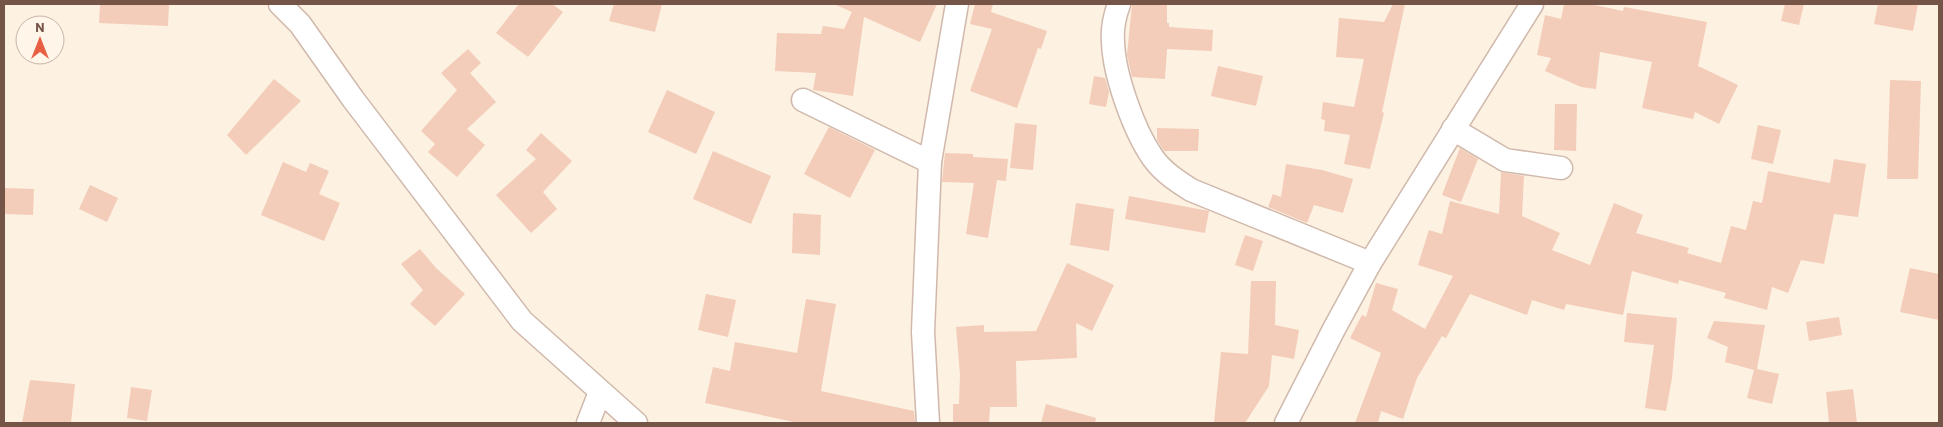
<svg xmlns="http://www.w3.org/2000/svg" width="1943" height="427" font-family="Barlow,sans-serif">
<rect width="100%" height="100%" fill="#fdf1e2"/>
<g fill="#f3cdb9">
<path d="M 100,4 L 169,4 L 168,26 L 99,23 Z"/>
<path d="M 519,4 L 552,4 L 563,12 L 528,57 L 496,33 Z"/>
<path d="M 614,4 L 662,4 L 655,32 L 609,21 Z"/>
<path d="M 834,4 L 937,4 L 920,42 L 864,17 L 853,96 L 813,90 L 816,73 L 775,71 L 777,33 L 821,34 L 823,26 L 844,29 L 852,12 Z"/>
<path d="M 975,4 L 993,4 L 991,12 L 1047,31 L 1041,49 L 1038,48 L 1017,108 L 970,91 L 992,29 L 970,24 Z"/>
<path d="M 1132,4 L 1167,4 L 1167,23 L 1169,23 L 1169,27 L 1213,30 L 1212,51 L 1167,49 L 1165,79 L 1132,77 L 1127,55 Z"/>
<path d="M 1393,4 L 1405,4 L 1382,112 L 1384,113 L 1370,169 L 1344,164 L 1350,135 L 1324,131 L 1325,120 L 1321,119 L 1323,102 L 1354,107 L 1364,59 L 1336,57 L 1339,18 L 1384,22 Z"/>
<path d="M 1564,4 L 1590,4 L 1623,11 L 1624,7 L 1707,22 L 1698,66 L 1738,85 L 1719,124 L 1695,112 L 1693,119 L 1642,108 L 1652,62 L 1600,52 L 1596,89 L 1581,87 L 1545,71 L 1551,58 L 1537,55 L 1545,15 L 1561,19 Z"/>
<path d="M 1785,4 L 1804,4 L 1799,25 L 1781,21 Z"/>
<path d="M 1878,4 L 1918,4 L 1913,31 L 1874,24 Z"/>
<path d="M 468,49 L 481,63 L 470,73 L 496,102 L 467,129 L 485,145 L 457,177 L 428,152 L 435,144 L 421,131 L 457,90 L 441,73 Z"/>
<path d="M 1218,66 L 1263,76 L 1256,106 L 1211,96 Z"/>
<path d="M 1094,76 L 1105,78 L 1109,92 L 1106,107 L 1089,104 Z"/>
<path d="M 274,79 L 301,101 L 246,155 L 227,135 Z"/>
<path d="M 1890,80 L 1921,81 L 1918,179 L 1887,179 Z"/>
<path d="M 667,90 L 715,112 L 696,154 L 648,132 Z"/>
<path d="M 1555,104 L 1577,104 L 1576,151 L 1554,150 Z"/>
<path d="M 1015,123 L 1037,125 L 1033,170 L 1010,168 Z"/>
<path d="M 1758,125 L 1781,130 L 1773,164 L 1751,159 Z"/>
<path d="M 829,127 L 875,150 L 850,198 L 804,174 Z"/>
<path d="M 1157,128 L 1199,129 L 1198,151 L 1164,151 L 1157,140 Z"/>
<path d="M 541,133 L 572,161 L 543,192 L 557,209 L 531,233 L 496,195 L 536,159 L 526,150 Z"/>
<path d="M 1460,148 L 1478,159 L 1461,202 L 1442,195 Z"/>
<path d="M 713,151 L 771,176 L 751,224 L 693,199 Z"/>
<path d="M 945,153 L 973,154 L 973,157 L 1008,159 L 1006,181 L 997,180 L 988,238 L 966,234 L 974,183 L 942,182 Z"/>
<path d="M 1834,159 L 1866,164 L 1858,217 L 1834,214 L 1824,264 L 1801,260 L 1788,293 L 1772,287 L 1767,310 L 1724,298 L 1726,293 L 1679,280 L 1678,284 L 1632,271 L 1623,315 L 1566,304 L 1564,310 L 1532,300 L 1527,315 L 1470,294 L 1446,338 L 1442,336 L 1417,378 L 1403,419 L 1381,411 L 1378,423 L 1355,423 L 1381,353 L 1350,338 L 1362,315 L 1366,317 L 1376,283 L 1398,289 L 1392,310 L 1425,329 L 1453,276 L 1418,265 L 1429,230 L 1442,234 L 1450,201 L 1499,214 L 1501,172 L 1524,176 L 1522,216 L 1560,233 L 1552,250 L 1590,265 L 1614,203 L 1643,215 L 1636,233 L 1689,248 L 1687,253 L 1721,263 L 1731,226 L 1746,230 L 1753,201 L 1762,203 L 1768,171 L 1830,183 Z"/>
<path d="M 283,162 L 306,172 L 310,163 L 329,171 L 319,194 L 340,203 L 324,241 L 261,215 Z"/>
<path d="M 1286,164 L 1322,170 L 1353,179 L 1343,213 L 1314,205 L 1307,223 L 1268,207 L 1273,194 L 1281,197 Z"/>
<path d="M 90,185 L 118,198 L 107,222 L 79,209 Z"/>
<path d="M 4,188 L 34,189 L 33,215 L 4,214 Z"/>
<path d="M 1129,196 L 1209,211 L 1205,233 L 1125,219 Z"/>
<path d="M 1076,203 L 1114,209 L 1109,251 L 1070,245 Z"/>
<path d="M 793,213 L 821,215 L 820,255 L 792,253 Z"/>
<path d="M 1245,235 L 1263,241 L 1253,271 L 1235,265 Z"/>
<path d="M 420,249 L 436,268 L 465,294 L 435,326 L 410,304 L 423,290 L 401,264 Z"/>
<path d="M 1067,263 L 1114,285 L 1092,331 L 1076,323 L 1077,358 L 1016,361 L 1017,407 L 990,407 L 989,423 L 953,423 L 953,404 L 959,404 L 960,375 L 956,327 L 984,325 L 984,332 L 1036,331 Z"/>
<path d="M 1910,268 L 1939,274 L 1939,320 L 1900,312 Z"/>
<path d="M 1251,281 L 1276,281 L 1275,325 L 1299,330 L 1294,359 L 1272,355 L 1269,386 L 1245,423 L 1214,423 L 1221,352 L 1248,354 Z"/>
<path d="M 706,294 L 736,300 L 728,337 L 698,330 Z"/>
<path d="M 806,299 L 836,304 L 821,391 L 914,411 L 915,423 L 799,423 L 705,403 L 713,367 L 730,371 L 735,342 L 797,353 Z"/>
<path d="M 1627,313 L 1677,318 L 1672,378 L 1666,411 L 1645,408 L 1654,345 L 1624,342 Z"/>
<path d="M 1839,317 L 1842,335 L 1809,341 L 1806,322 Z"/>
<path d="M 1714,321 L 1765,325 L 1757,369 L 1779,374 L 1772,404 L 1747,398 L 1754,370 L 1725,362 L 1728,347 L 1707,338 Z"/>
<path d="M 30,380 L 75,384 L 71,423 L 22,423 Z"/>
<path d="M 131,387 L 152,390 L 147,421 L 127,418 Z"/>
<path d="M 1853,389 L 1857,423 L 1829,423 L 1826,392 Z"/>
<path d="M 1046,404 L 1096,418 L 1095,423 L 1041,423 Z"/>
</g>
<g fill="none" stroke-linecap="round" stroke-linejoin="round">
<g stroke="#d0b9ac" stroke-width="25">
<g id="minor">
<path d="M 280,4 L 300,24 L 353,99 L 522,321 L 636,423"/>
<path d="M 1119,4 C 1115,15 1112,30 1113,42 C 1114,75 1134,131 1153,158 C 1163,172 1177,181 1191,190 L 1370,263"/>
<path d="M 803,100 L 930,162"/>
<path d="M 1453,129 L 1505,160 L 1561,168"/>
<path d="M 588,423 L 600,392"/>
<path d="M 928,423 L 923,332 L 930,162 L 957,4"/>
<path d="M 1286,423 L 1334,329 L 1370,263 L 1532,4"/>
</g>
</g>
<use href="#minor" stroke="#fff" stroke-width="22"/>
</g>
<rect width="1943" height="427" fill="none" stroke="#755548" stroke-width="10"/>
<g transform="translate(40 40)"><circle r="24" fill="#fff5e9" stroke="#c8b5a9"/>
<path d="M0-4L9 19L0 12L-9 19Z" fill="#e95f44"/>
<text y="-8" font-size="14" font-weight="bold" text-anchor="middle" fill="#755548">N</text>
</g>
</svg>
